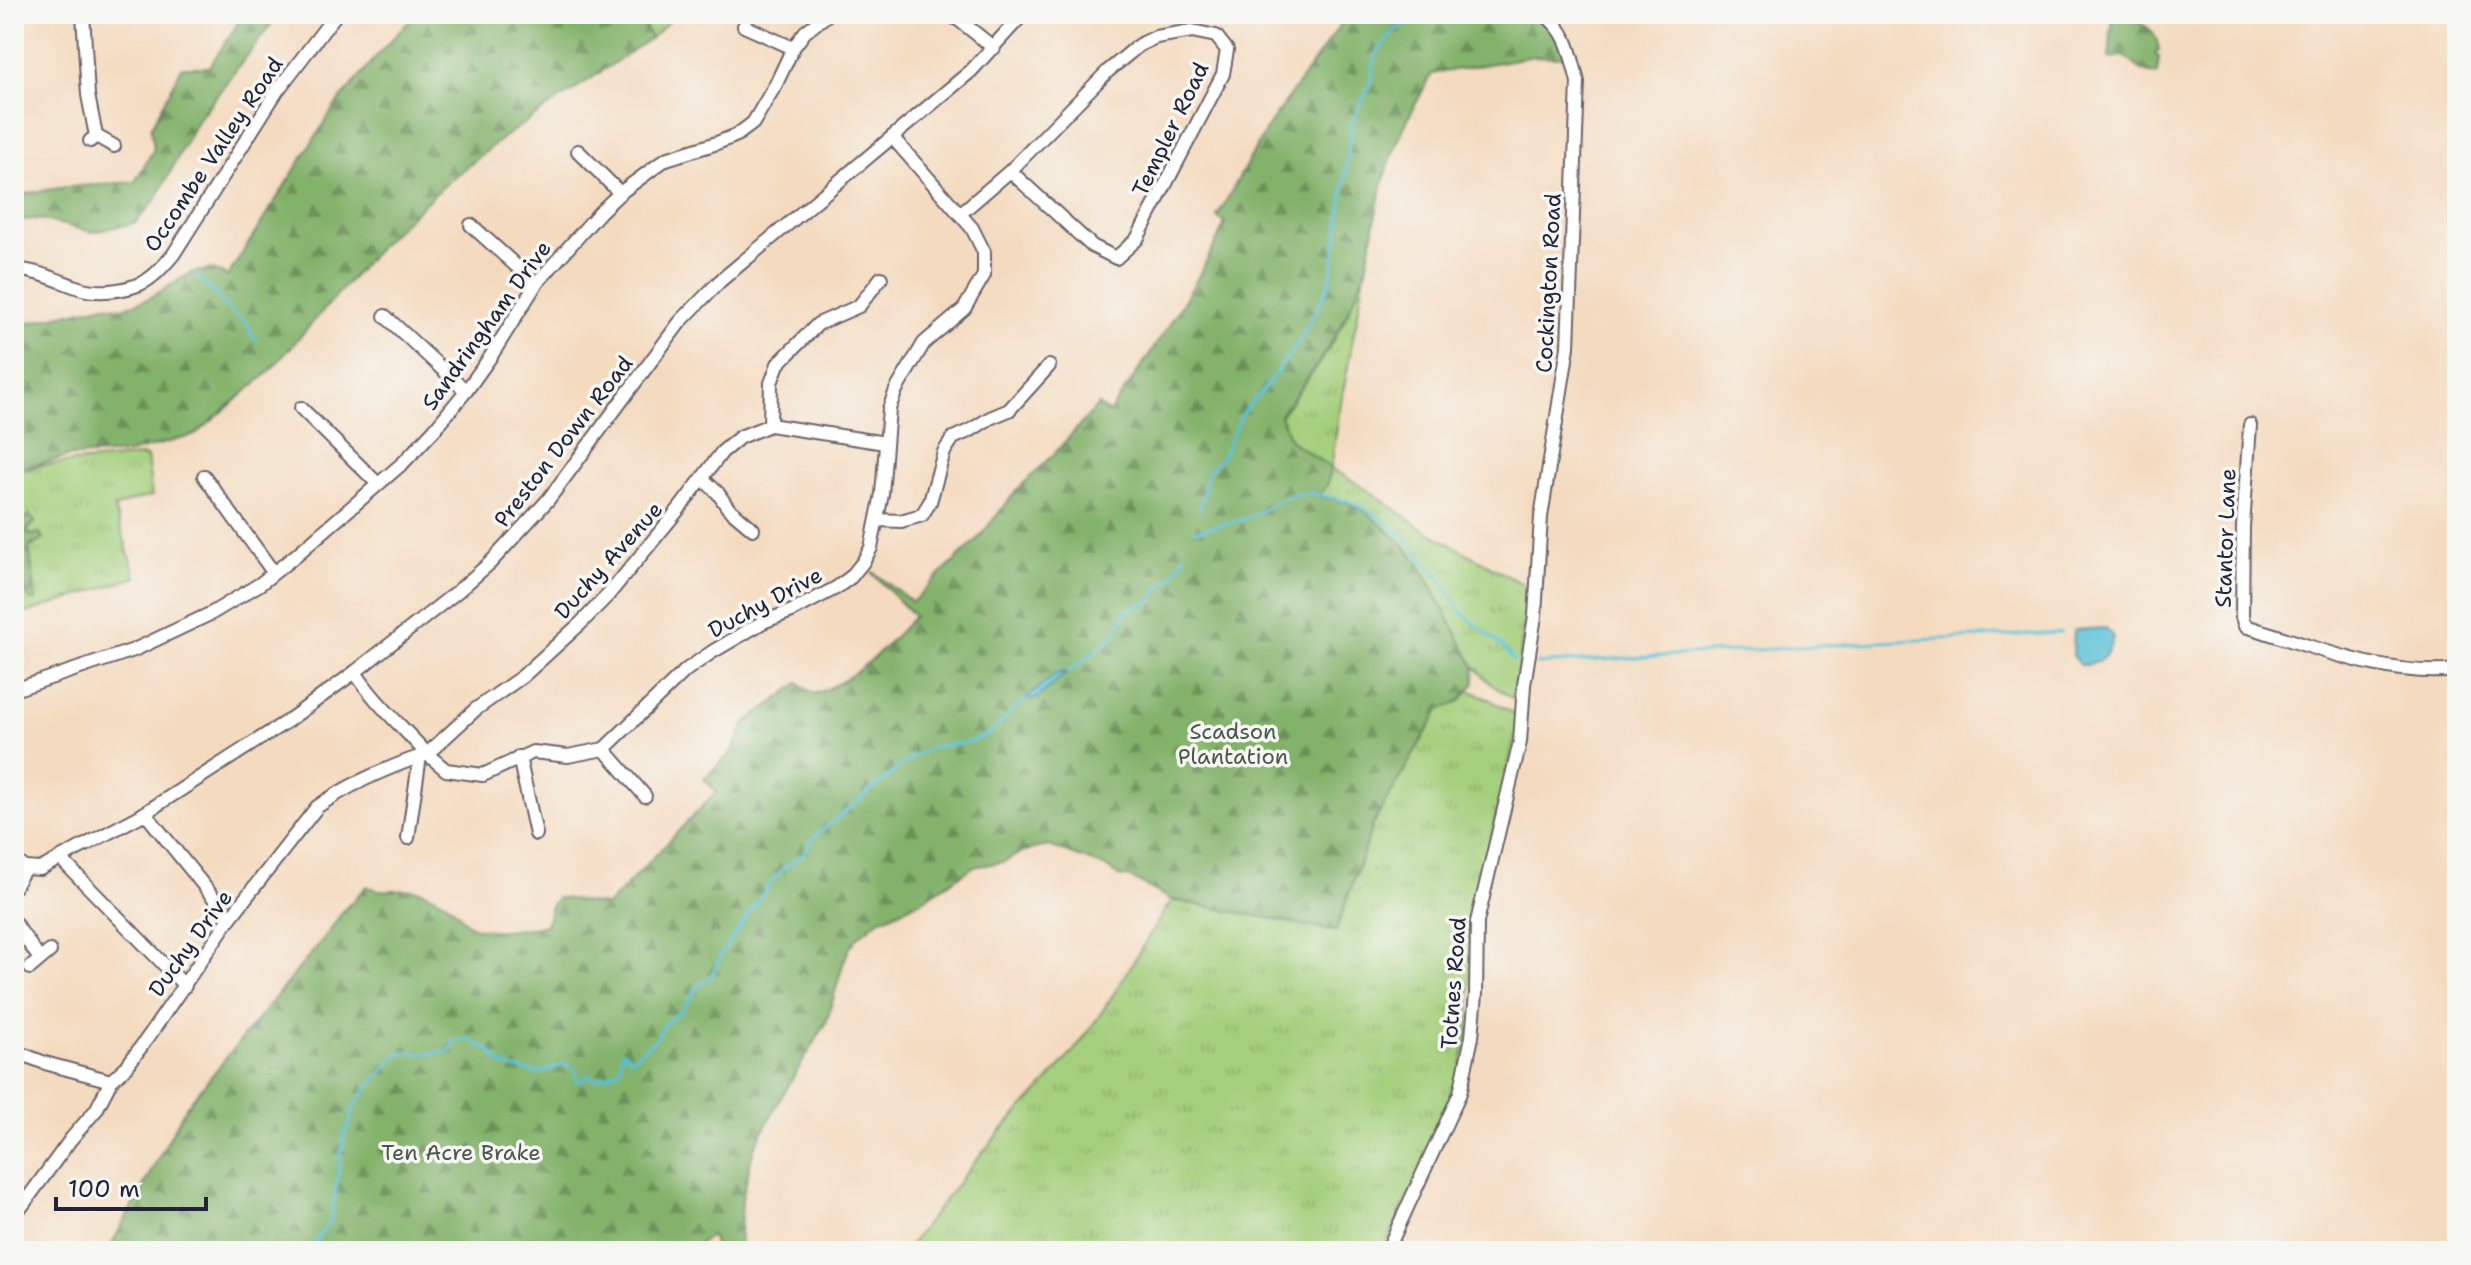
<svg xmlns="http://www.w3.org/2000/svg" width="2471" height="1265" font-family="'Shantell Sans',sans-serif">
<defs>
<pattern id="grass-tufts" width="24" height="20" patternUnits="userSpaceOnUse" patternTransform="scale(2)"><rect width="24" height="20" fill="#a4cf7b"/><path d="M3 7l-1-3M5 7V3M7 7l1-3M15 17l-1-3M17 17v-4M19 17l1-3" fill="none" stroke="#8db16b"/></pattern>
<pattern id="forest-firs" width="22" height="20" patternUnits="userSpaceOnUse" patternTransform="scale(2)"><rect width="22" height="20" fill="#83b26b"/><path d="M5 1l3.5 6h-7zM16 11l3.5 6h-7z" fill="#6b9059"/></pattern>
</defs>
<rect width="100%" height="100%" fill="#f6f6f2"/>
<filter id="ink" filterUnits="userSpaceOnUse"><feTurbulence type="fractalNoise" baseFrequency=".0125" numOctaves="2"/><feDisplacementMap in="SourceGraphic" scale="16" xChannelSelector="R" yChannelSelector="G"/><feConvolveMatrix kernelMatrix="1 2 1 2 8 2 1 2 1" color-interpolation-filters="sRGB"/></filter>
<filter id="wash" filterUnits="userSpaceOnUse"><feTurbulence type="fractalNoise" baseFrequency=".006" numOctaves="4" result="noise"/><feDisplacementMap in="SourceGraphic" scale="32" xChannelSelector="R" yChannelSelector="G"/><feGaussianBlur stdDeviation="1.8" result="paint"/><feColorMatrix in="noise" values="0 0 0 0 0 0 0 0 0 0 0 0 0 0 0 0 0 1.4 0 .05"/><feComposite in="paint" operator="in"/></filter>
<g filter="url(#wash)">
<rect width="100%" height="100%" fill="#f4dbc0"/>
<g fill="url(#grass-tufts)" stroke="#63785b" stroke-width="2">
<path d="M 638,14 L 677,14 L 651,38 Z"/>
<path d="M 1367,263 L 1339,414 L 1331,468 L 1374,494 L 1421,528 L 1528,587 L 1515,700 L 1492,685 L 1474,666 L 1419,563 L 1403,544 L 1366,512 L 1348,503 L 1318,496 L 1331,468 L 1291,441 L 1280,416 C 1305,383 1332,348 1349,310 C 1355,295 1361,279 1367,263 Z"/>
<path d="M 142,456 L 147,457 L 152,496 L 131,501 L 114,508 L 136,577 L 14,617 L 14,531 L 19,548 L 21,570 L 36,599 L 29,546 L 42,539 L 26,532 L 35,522 L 29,516 L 22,521 L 14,511 L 14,473 L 42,465 Z"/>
<path d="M 1469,690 L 1485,697 L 1517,716 L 1517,730 L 1475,901 L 1471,935 L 1469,1033 L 1452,1102 L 1383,1251 L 905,1251 C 937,1211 967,1169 1001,1131 C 1026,1104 1052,1079 1075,1049 C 1112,1003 1139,949 1172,900 L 1336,931 L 1373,824 L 1439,710 L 1460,701 Z"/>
</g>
<g fill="url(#forest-firs)" stroke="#526a53" stroke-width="2">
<path d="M 244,14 L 279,14 L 197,121 L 155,201 L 135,223 L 92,232 L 40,219 L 14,220 L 14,195 L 67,187 L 135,182 L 154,149 L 151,128 L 182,67 L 209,67 Z"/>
<path d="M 416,14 L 638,14 L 651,38 L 504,137 L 448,182 L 387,238 L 269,372 L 195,435 L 129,453 L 71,456 L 14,470 L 14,326 L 105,305 L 122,308 L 148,299 L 191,273 L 211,269 L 228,276 L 335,106 L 382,50 Z"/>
<path d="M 1348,14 L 1537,14 L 1552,23 L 1568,57 L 1533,56 L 1432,74 C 1411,111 1391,150 1381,191 C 1375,215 1373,240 1367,263 C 1351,320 1315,370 1280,416 L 1291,441 L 1331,468 L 1327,486 L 1319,496 L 1348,503 L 1366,512 L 1403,544 L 1419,563 L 1474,666 L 1475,683 L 1460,701 L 1439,710 L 1373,824 L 1336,931 L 1172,900 L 1131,878 L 1119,876 L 1104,866 L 1049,846 L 1024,851 L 1003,862 L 973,867 L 921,901 L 877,921 L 858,937 L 849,949 L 844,961 L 826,1023 L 779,1101 L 754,1148 L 742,1199 L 739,1251 L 716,1251 L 711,1235 L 690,1251 L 108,1251 L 186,1107 L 328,933 L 343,911 L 367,886 C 385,896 404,885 422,891 C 432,895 447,902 454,909 C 459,913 462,919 466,923 C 480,935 528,929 546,925 L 551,906 L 557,898 C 575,898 590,905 608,905 L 716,792 L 704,778 L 731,753 L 746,723 L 799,683 L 814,694 C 855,681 886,647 914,616 L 872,573 L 873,572 L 912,602 L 977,540 L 1018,489 L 1055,453 L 1098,405 L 1109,413 C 1150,355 1197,288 1225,223 L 1217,217 L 1267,128 Z"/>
<path d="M 2113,14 L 2136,14 L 2135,22 C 2150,25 2157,36 2159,50 L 2155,54 L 2159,57 L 2157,75 L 2143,71 L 2124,56 L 2109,58 Z"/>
<path d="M 14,512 L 22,520 L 29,515 L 35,522 L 26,532 L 31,535 L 40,533 L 43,540 L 29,547 L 36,600 L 31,600 L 26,593 L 21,570 L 19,548 L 14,531 Z"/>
</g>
<g fill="#59c1d6" stroke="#3e7288" stroke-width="2">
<path d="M 2106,628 L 2113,637 C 2109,656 2100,665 2080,665 L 2073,656 L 2074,630 Z"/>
<path d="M 1068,672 L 1036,699 L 1025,699 L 1057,673 Z"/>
</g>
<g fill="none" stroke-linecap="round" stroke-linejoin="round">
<g stroke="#59c1d6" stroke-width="3">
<path d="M 196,276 C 214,290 231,316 248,324 L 253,339 L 256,340"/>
<path d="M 1200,509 L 1208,472 L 1221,459 L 1243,412 L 1264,389 L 1300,340 L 1328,287 L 1335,255 L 1352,123 L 1369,86 L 1376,54 L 1396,29 L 1444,14"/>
<path d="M 1194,531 L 1248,518 L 1291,495 L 1311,493 L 1352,502 L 1378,517 L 1407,540 L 1428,566 L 1437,573 L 1461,612 L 1505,649 L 1513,660"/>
<path d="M 1536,664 L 1878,642 L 2061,633"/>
<path d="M 1068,672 L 1110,640 L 1128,610 L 1153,600 C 1158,585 1160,588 1170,579 C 1177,572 1181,563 1184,554"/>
<path d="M 622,1052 L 624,1051 L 631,1059 L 656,1039 L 665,1024 L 684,1008 L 697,987 L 711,977 L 723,951 L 767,888 L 783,869 L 804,853 L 814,837 L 913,756 L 933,747 L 969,742 L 988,735 L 1025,699"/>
<path d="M 308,1251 L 331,1220 L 344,1133 L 351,1121 L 352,1110 L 366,1090 L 398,1054 L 410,1052 L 416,1054 L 448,1052 L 453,1046 L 453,1042 L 469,1039 L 484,1048 L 489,1049 C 492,1053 494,1058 498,1061 C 508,1072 526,1067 538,1074 L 567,1063 L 576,1071 L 576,1080 L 581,1082 L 587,1076 L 597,1079 L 617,1072 L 620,1067 L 622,1052"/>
</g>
</g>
</g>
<g filter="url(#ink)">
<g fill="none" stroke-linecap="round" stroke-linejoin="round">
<g stroke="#6c636a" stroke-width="16">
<g id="minor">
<path d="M 83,14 L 88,95 L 96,136"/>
<path d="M 947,14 L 959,20 L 994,48"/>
<path d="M 744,26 L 793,48"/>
<path d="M 90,141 L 96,136 L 114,146"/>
<path d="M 578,151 L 620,193"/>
<path d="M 961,213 L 1010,171 L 1108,71 L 1139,45 L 1156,37 L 1192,31 L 1216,36 L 1227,50 L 1223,74 L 1137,239 L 1116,258 L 1092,246 L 1010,171"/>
<path d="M 471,225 L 536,284"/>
<path d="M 14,269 C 38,271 57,280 79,288 C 97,294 123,291 140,284 C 154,278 164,265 173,255 L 277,91 L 336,14"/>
<path d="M 385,316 L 466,391"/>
<path d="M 301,408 L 378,484"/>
<path d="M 770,425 L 771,383 L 778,364 L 818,324 L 859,306 L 881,278"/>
<path d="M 2250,425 L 2243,527 L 2242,617 L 2245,626 C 2314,646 2384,678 2457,670"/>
<path d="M 204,476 L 273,572"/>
<path d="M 703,479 L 718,493 L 728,508 L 753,529"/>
<path d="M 877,520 L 901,521 L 922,515 L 930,502 L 944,452 L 953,438 L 971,430 L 990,418 L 1009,410 L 1049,366"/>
<path d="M 355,672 C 374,702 403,727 427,754 L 476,709 L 523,676 L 581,623 L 609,594 L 679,509 L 722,452 L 740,437 L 770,425 L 885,443"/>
<path d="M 14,690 L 134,650 L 212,613 L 260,584 L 295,556 L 404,462 L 434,430 L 466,391 L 491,356 L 536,284 L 600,212 L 620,193 L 666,159 L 717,143 L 737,135 L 753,123 L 776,84 L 793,48 L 805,32 L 828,14"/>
<path d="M 604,749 L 645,796"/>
<path d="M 519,757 L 536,834"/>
<path d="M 145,813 L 230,918"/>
<path d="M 408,838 L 420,756"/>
<path d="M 14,859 L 25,868 L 40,869 L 140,816 L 289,720 L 355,672 L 458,591 L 490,563 L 548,500 L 680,322 L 720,281 L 971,71 L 1023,14"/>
<path d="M 61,859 L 185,986"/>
<path d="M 14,887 L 25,868"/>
<path d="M 14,922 L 40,959"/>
<path d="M 30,968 L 50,951"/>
<path d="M 14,1051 L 45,1063 L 111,1081"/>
<path d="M 22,1206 L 71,1139 L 96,1110 L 111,1081 L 127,1066 L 151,1033 L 230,918 L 317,807 C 349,784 389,767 427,754 L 446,770 L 483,775 L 533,752 L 568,756 L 604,749 L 686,670 L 712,652 L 763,622 L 792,611 L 836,588 L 851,577 L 863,562 L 871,548 L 882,494 L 889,409 L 896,390 L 924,343 L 964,309 L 984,275 L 984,252 L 972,228 L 893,138"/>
<path d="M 1387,1251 L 1460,1093 L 1472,1037 L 1476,994 L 1477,922 L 1520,742 L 1524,685 L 1535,616 L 1541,517 L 1568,347 L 1578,82 C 1571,55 1568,30 1543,14"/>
</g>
</g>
<use href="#minor" stroke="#fff" stroke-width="12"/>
</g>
</g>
<g text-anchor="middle" stroke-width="7" stroke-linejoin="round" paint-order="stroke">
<g font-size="22" fill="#22223b" stroke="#f6f6f2">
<text transform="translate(1170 129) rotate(-64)" y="8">Templer Road</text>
<text transform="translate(213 154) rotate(-56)" y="8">Occombe Valley Road</text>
<text transform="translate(1548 283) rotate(-87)" y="8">Cockington Road</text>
<text transform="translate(486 325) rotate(-54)" y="8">Sandringham Drive</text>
<text transform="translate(563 441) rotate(-52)" y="8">Preston Down Road</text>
<text transform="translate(2225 538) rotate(-88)" y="8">Stantor Lane</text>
<text transform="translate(608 560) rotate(-48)" y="8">Duchy Avenue</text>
<text transform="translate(765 602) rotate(-28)" y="8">Duchy Drive</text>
<text transform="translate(190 943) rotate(-54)" y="8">Duchy Drive</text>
<text transform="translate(1453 983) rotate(-86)" y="8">Totnes Road</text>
</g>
<g font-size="22" fill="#49564e" stroke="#f6f6f2">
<text x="1233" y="739">Scadson<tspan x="1233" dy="25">Plantation</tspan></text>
<text x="461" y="1160">Ten Acre Brake</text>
</g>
</g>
<rect width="2471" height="1265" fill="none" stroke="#f6f6f2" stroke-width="48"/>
<path d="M56 1197v12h150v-12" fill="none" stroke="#22223b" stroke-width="4"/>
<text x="68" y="1197" font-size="24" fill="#22223b" stroke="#f6f6f2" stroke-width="6" paint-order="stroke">100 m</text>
</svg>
